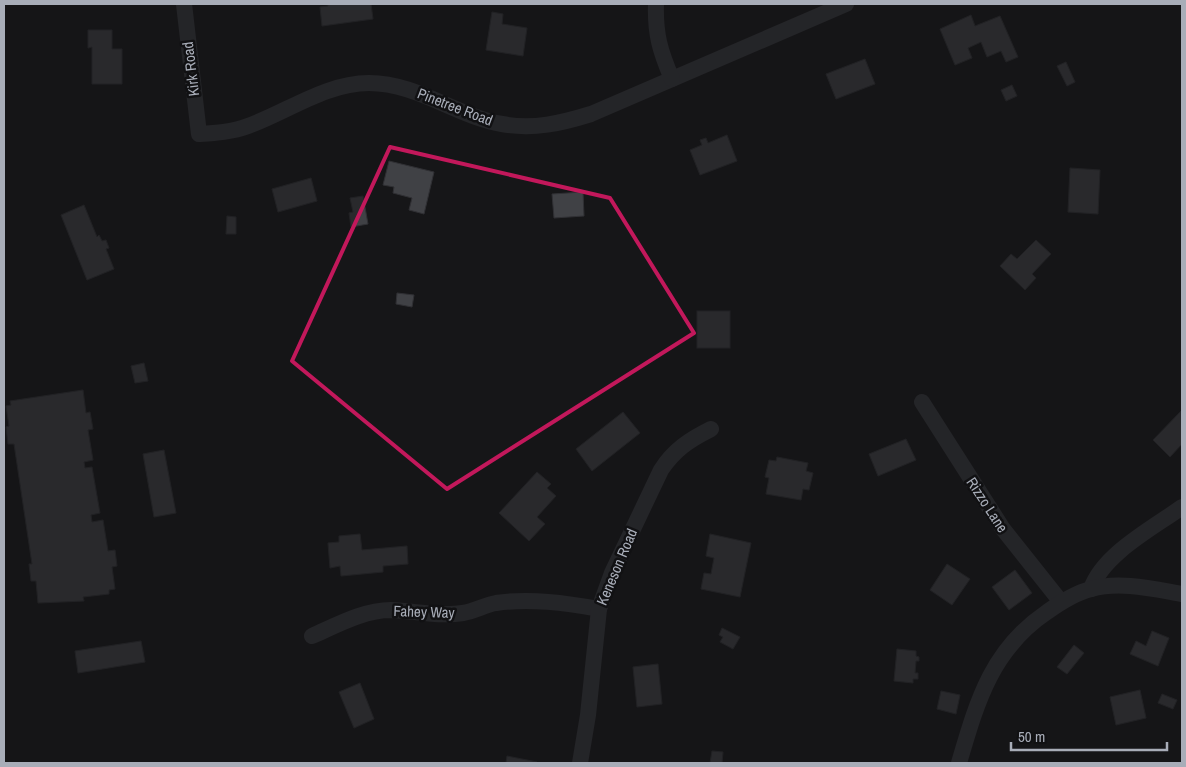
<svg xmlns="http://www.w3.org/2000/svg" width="1186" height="767" font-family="'Archivo Narrow',sans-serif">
<rect width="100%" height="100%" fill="#161618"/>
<g fill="#404145" stroke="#303034">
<path d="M 328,4 L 371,4 L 373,19 L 322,26 L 320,7 L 328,6 Z"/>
<path d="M 492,12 L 503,14 L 502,24 L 527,28 L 523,56 L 486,50 Z"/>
<path d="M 971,15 L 975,26 L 1000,16 L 1018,57 L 1006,62 L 1001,51 L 987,57 L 981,42 L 968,48 L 972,58 L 955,65 L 940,29 Z"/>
<path d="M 88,30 L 112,30 L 112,49 L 122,49 L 122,84 L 92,84 L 92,47 L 88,48 Z"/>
<path d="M 865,59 L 875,84 L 836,99 L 826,74 Z"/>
<path d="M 1066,62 L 1075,82 L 1067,86 L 1057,66 Z"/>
<path d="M 1012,85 L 1017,96 L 1006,101 L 1001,90 Z"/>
<path d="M 727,135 L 737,161 L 700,175 L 690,150 L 702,145 L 700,140 L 706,138 L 708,143 Z"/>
<path d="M 389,161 L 434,172 L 424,214 L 409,210 L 412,198 L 393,193 L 394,187 L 383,185 Z"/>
<path d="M 1070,168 L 1100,170 L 1098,214 L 1068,212 Z"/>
<path d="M 311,178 L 317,201 L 278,212 L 272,189 Z"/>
<path d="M 583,192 L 584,216 L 554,218 L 552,194 Z"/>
<path d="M 363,196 L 368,224 L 351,227 L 349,213 L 353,212 L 350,198 Z"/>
<path d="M 84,205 L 97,237 L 99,235 L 102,241 L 106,240 L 109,248 L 106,249 L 114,269 L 87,280 L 61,215 Z"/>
<path d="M 227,216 L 236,217 L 236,234 L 226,234 Z"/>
<path d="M 1036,240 L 1051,254 L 1032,274 L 1036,278 L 1025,290 L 1000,266 L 1011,254 L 1017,259 Z"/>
<path d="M 397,293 L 414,295 L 412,307 L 396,304 Z"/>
<rect x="697" y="311" width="33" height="37"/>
<path d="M 144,363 L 148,381 L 135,383 L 131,366 Z"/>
<path d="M 83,390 L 86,413 L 90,412 L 93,429 L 88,430 L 93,460 L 84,462 L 85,468 L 92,467 L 100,513 L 91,515 L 92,522 L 103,520 L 108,551 L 115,550 L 117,566 L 112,567 L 115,589 L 109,590 L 109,594 L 83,597 L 84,601 L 38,603 L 36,581 L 31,581 L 29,564 L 32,564 L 14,444 L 8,444 L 6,427 L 9,426 L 6,406 L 11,405 L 10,401 Z"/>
<path d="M 1181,411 L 1182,444 L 1170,457 L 1153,440 Z"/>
<path d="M 623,412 L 640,433 L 592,471 L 576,449 Z"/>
<path d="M 906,439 L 916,460 L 878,476 L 869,454 Z"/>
<path d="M 164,450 L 176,513 L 154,517 L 143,454 Z"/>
<path d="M 777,457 L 808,463 L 806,471 L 813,473 L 809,490 L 803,489 L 801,500 L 766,494 L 769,478 L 765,477 L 769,460 L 776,461 Z"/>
<path d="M 537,472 L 551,484 L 547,488 L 556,496 L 537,517 L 545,524 L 529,541 L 499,513 Z"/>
<path d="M 360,534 L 362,550 L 407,546 L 408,564 L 383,566 L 383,572 L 341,576 L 340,566 L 330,568 L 328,543 L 339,542 L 339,536 Z"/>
<path d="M 710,534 L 751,543 L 740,597 L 701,589 L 704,573 L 711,574 L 714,558 L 706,556 Z"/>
<path d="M 947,564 L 970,579 L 952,605 L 930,590 Z"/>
<path d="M 1015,570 L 1032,593 L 1009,610 L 992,587 Z"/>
<path d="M 722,628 L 740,637 L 733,649 L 720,642 L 723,637 L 719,635 Z"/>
<path d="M 1152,631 L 1169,638 L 1158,666 L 1130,654 L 1136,641 L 1146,646 Z"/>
<path d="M 141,641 L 145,662 L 78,673 L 75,651 Z"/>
<path d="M 1074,645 L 1084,653 L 1067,674 L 1057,667 Z"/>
<path d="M 897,649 L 916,651 L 916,656 L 919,657 L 919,661 L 916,661 L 915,673 L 918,673 L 918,679 L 913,679 L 913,683 L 894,681 Z"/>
<path d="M 658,664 L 662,704 L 637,707 L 633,667 Z"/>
<path d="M 360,683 L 374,719 L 354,728 L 339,692 Z"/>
<path d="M 1140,690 L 1146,718 L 1116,725 L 1110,697 Z"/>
<path d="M 941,691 L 960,695 L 956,714 L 937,709 Z"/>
<path d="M 1162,694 L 1177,700 L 1173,709 L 1158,703 Z"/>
<path d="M 712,751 L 723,752 L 722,763 L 710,763 Z"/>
<path d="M 507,756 L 537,762 L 537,763 L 506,763 Z"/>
</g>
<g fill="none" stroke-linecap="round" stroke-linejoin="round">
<g stroke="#37383d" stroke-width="16">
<path d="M 184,4 L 199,134 C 215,133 232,132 248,126 C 287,112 326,83 369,83 C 417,83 456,116 502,124 C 533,130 562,123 591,114 L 846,4"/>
<path d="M 656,4 C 655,34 660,51 672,79"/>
<path d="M 922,402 L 1003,529 L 1061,602"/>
<path d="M 1091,589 C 1103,554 1153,528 1182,507"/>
<path d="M 312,636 C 337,625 364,610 391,610 C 415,611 440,617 463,613 C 475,611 485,605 496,603 C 530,598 566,603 599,609"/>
<path d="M 580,763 L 588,715 L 599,609 L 612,573 L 661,470 C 674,450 689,440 711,429"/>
<path d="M 959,763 C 977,702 991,650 1047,612 C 1061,602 1075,593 1091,589 C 1120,581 1153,589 1182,594"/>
</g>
</g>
<path d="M0 0H1186V767H0ZM 390,147 L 610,198 L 694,333 L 447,489 L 292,361 Z" fill="#161618" fill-opacity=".55" fill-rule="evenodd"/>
<path fill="none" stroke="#c2185b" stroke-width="4" stroke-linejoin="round" d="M 390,147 L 610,198 L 694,333 L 447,489 L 292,361 Z"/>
<g text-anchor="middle" stroke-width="5" stroke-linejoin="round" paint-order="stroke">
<g font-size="15" fill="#a8adb8" stroke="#111113">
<text transform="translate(191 69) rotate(-97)" y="5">Kirk Road</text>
<text transform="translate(455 107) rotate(21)" y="5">Pinetree Road</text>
<text transform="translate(987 505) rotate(57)" y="5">Rizzo Lane</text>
<text transform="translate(617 567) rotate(-67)" y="5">Keneson Road</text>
<text transform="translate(424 612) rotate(2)" y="5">Fahey Way</text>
</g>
</g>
<rect width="1186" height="767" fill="none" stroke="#a8adb8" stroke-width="10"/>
<path d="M1011 742v8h156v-8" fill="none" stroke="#a8adb8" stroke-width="2.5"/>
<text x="1018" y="742" font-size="15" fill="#a8adb8" stroke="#111113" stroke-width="4" paint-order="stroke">50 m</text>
</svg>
